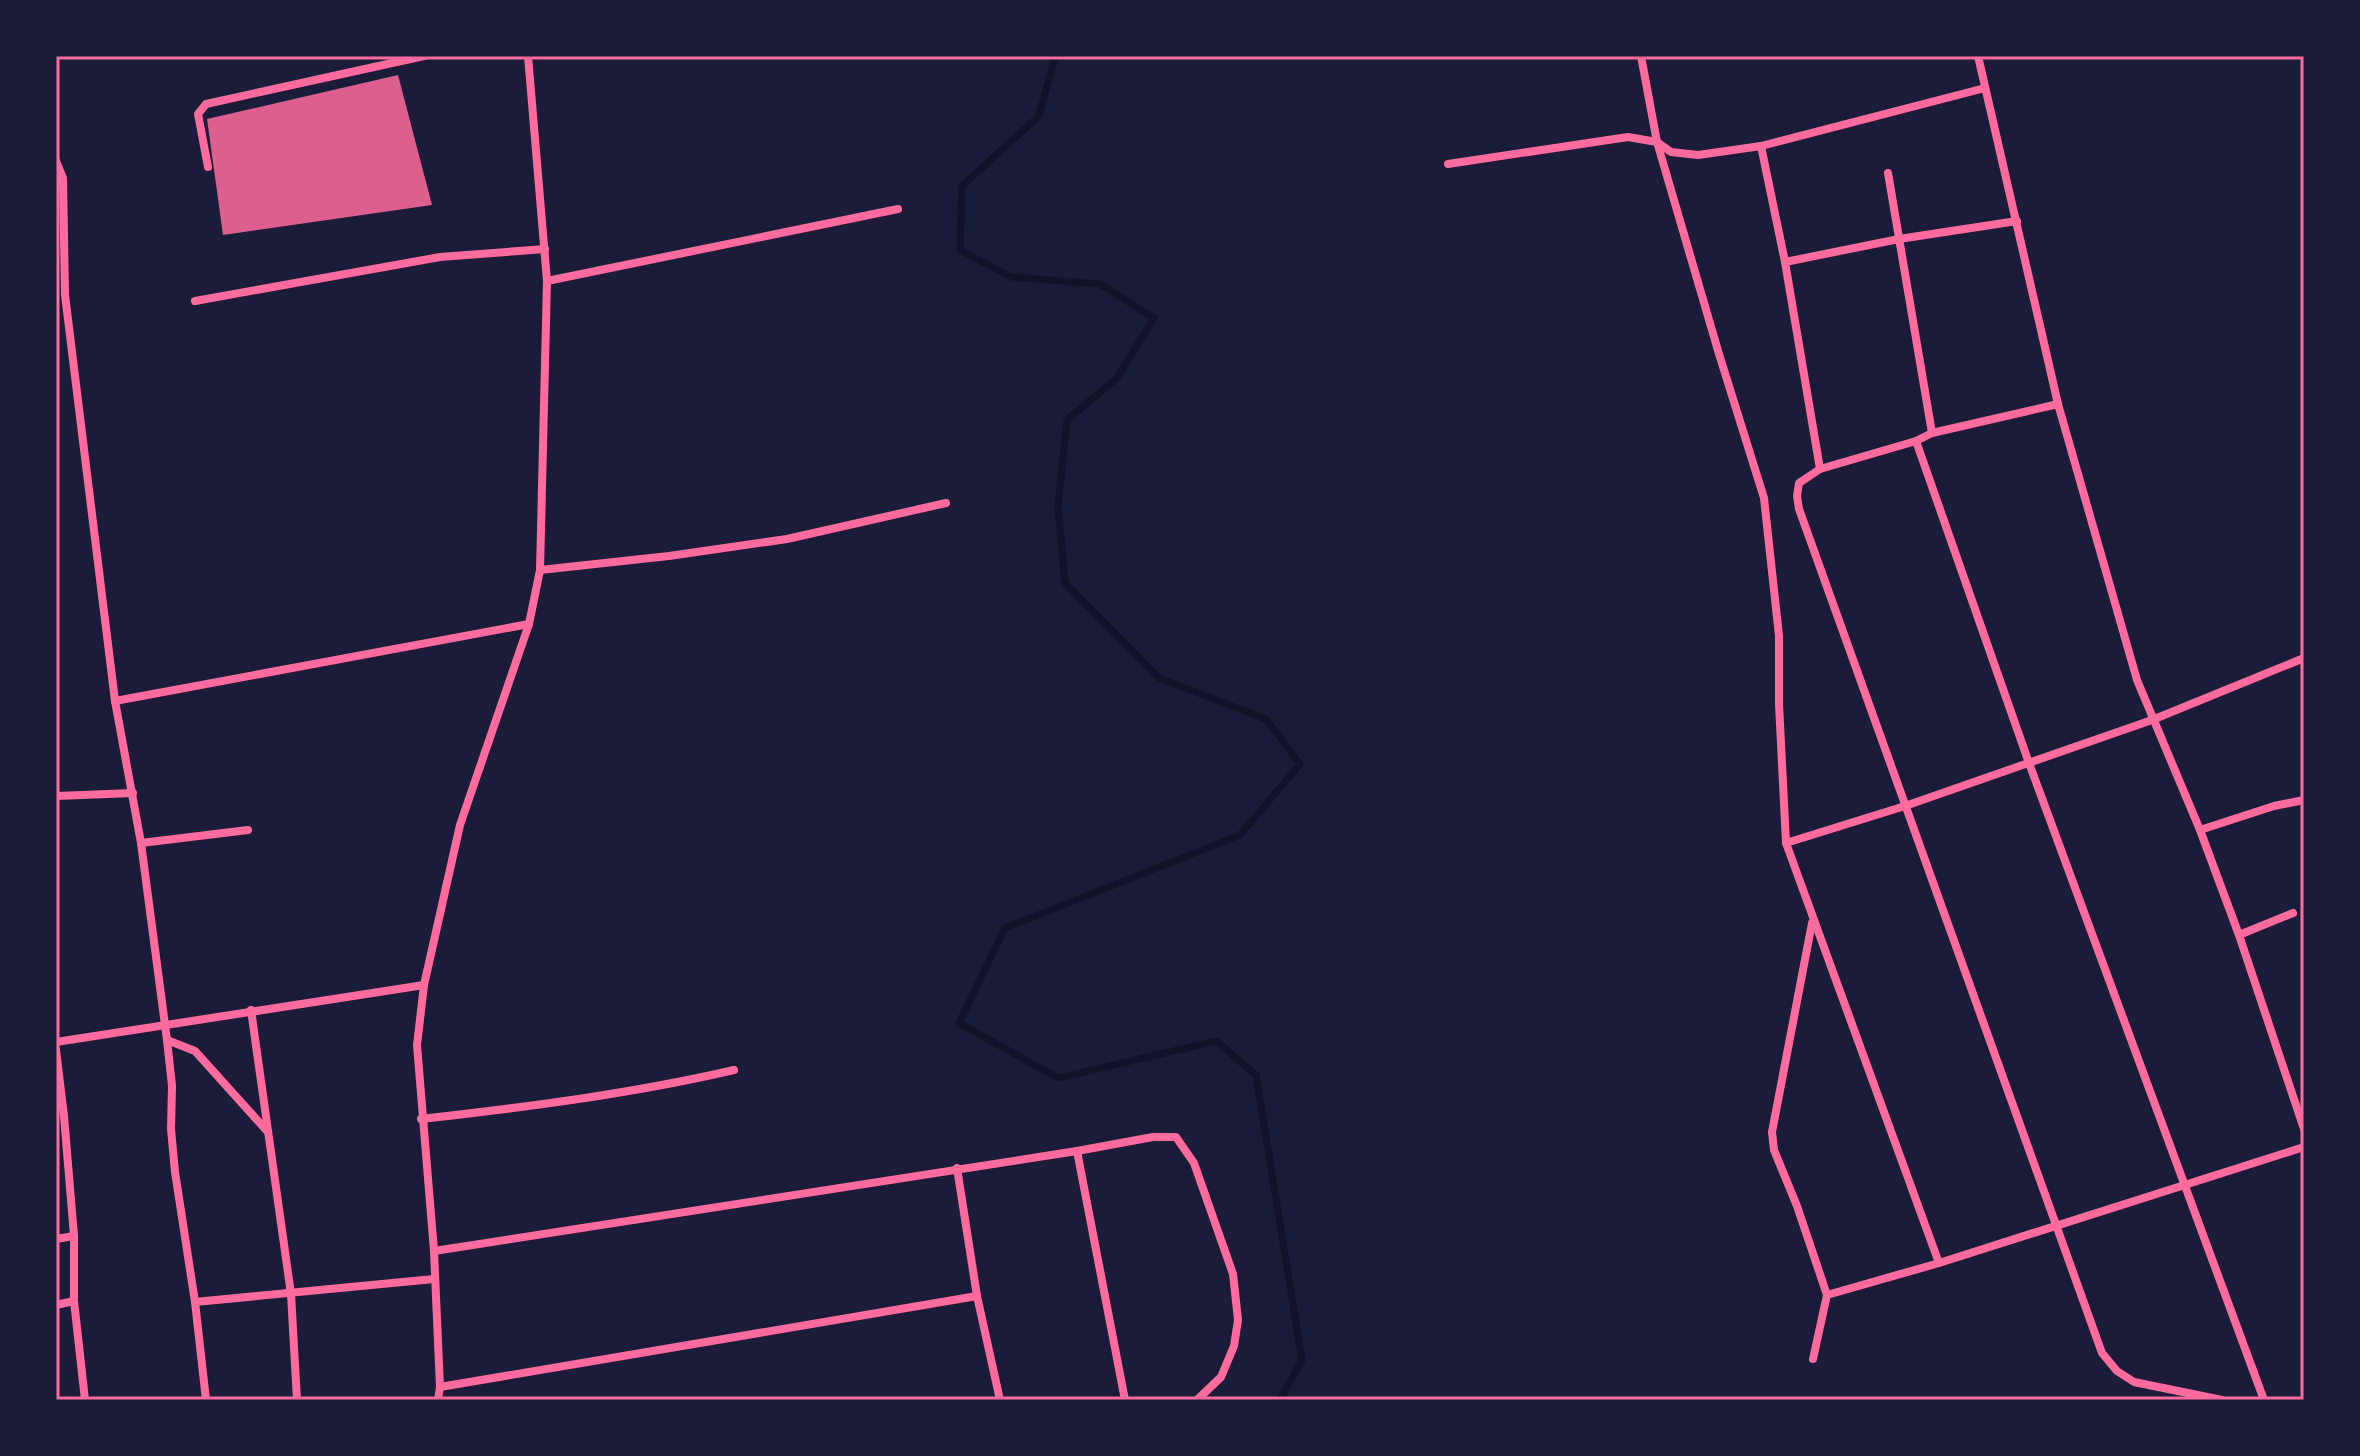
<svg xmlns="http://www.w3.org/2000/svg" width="2360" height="1456" font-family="'Varela Round',sans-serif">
<rect width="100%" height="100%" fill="#1b1b3a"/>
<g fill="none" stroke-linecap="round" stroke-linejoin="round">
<path stroke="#12122b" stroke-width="7" d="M 1055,56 L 1039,116 L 962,186 L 960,250 L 1011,277 L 1100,284 L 1154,318 L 1117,378 L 1067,420 L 1058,506 L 1065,583 L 1159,678 L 1266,719 L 1300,764 L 1240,835 L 1005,928 L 959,1023 L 1058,1078 L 1216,1041 L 1256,1075 L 1302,1360 L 1280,1400"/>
</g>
<path fill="#dd5f8e" d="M 398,75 L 432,205 L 223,235 L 207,119 Z"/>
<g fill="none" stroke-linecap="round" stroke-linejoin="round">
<g stroke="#ff6b9d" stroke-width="8">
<path d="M 1641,56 L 1657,142 L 1719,354 L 1764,498 L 1779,636 L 1779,704 L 1786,843 L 1939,1263"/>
<path d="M 1978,56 L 2058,404 L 2137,680 L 2200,830 L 2239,935 L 2304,1129"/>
<path d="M 1761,146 L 1785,262 L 1820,469"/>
<path d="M 56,161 L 63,178 L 65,295 L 115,701 L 141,843 L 167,1040 L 172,1086 L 171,1129 L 175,1172 L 195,1302 L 206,1400"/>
<path d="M 1448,164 L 1628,137 L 1657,142 L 1671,152 L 1698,155 L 1761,146 L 1985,88"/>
<path d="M 208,167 L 198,114 L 206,104 L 424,56"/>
<path d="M 1888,173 L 1932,433"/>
<path d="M 1785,262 L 1899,239 L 2017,221"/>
<path d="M 547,281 L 898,209"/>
<path d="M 195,301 L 440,257 L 545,249"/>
<path d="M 2058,404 L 1932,433 L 1916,441 L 1820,469 L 1799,483 L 1797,496 L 1799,509 L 2102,1353 L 2117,1371 L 2134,1382 L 2222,1400"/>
<path d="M 1916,441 L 2029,763 L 2264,1400"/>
<path d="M 540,570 L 669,556 L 787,539 L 946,503"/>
<path d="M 115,701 L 529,624"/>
<path d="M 56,796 L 133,793"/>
<path d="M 2200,830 L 2274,806 L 2304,800"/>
<path d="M 141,843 L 248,830"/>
<path d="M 1786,843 L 1905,806 L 2152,720 L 2304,658"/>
<path d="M 1812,923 L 1772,1132 L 1774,1150 L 1797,1206 L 1827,1295 L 1813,1359"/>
<path d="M 2239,935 L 2293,913"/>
<path d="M 251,1010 L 291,1294 L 297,1400"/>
<path d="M 167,1040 L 195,1051 L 268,1132"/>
<path d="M 56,1042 L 424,985"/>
<path d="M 56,1050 L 64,1116 L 74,1236 L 74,1301 L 85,1400"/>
<path d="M 421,1119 C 527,1107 630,1094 734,1070"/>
<path d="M 1077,1151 L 1125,1400"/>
<path d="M 957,1168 L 977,1296 L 1000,1400"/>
<path d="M 56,1239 L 74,1236"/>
<path d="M 434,1251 L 1077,1151 L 1153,1137 L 1176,1137 L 1194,1163 L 1233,1274 L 1238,1320 L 1234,1346 L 1221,1377 L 1197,1400"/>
<path d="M 1827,1295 L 1939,1263 L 2304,1147"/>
<path d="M 195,1302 L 434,1279"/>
<path d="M 56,1305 L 74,1301"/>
<path d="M 440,1387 L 977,1296"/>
<path d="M 438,1400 L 440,1387 L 434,1251 L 417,1045 L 424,985 L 460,825 L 529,624 L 540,570 L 547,281 L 528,56"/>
</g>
</g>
<rect width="2360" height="1456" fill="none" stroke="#1b1b3a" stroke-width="116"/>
<rect x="58" y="58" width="2244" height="1340" fill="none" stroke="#ff6b9d" stroke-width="3"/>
</svg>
